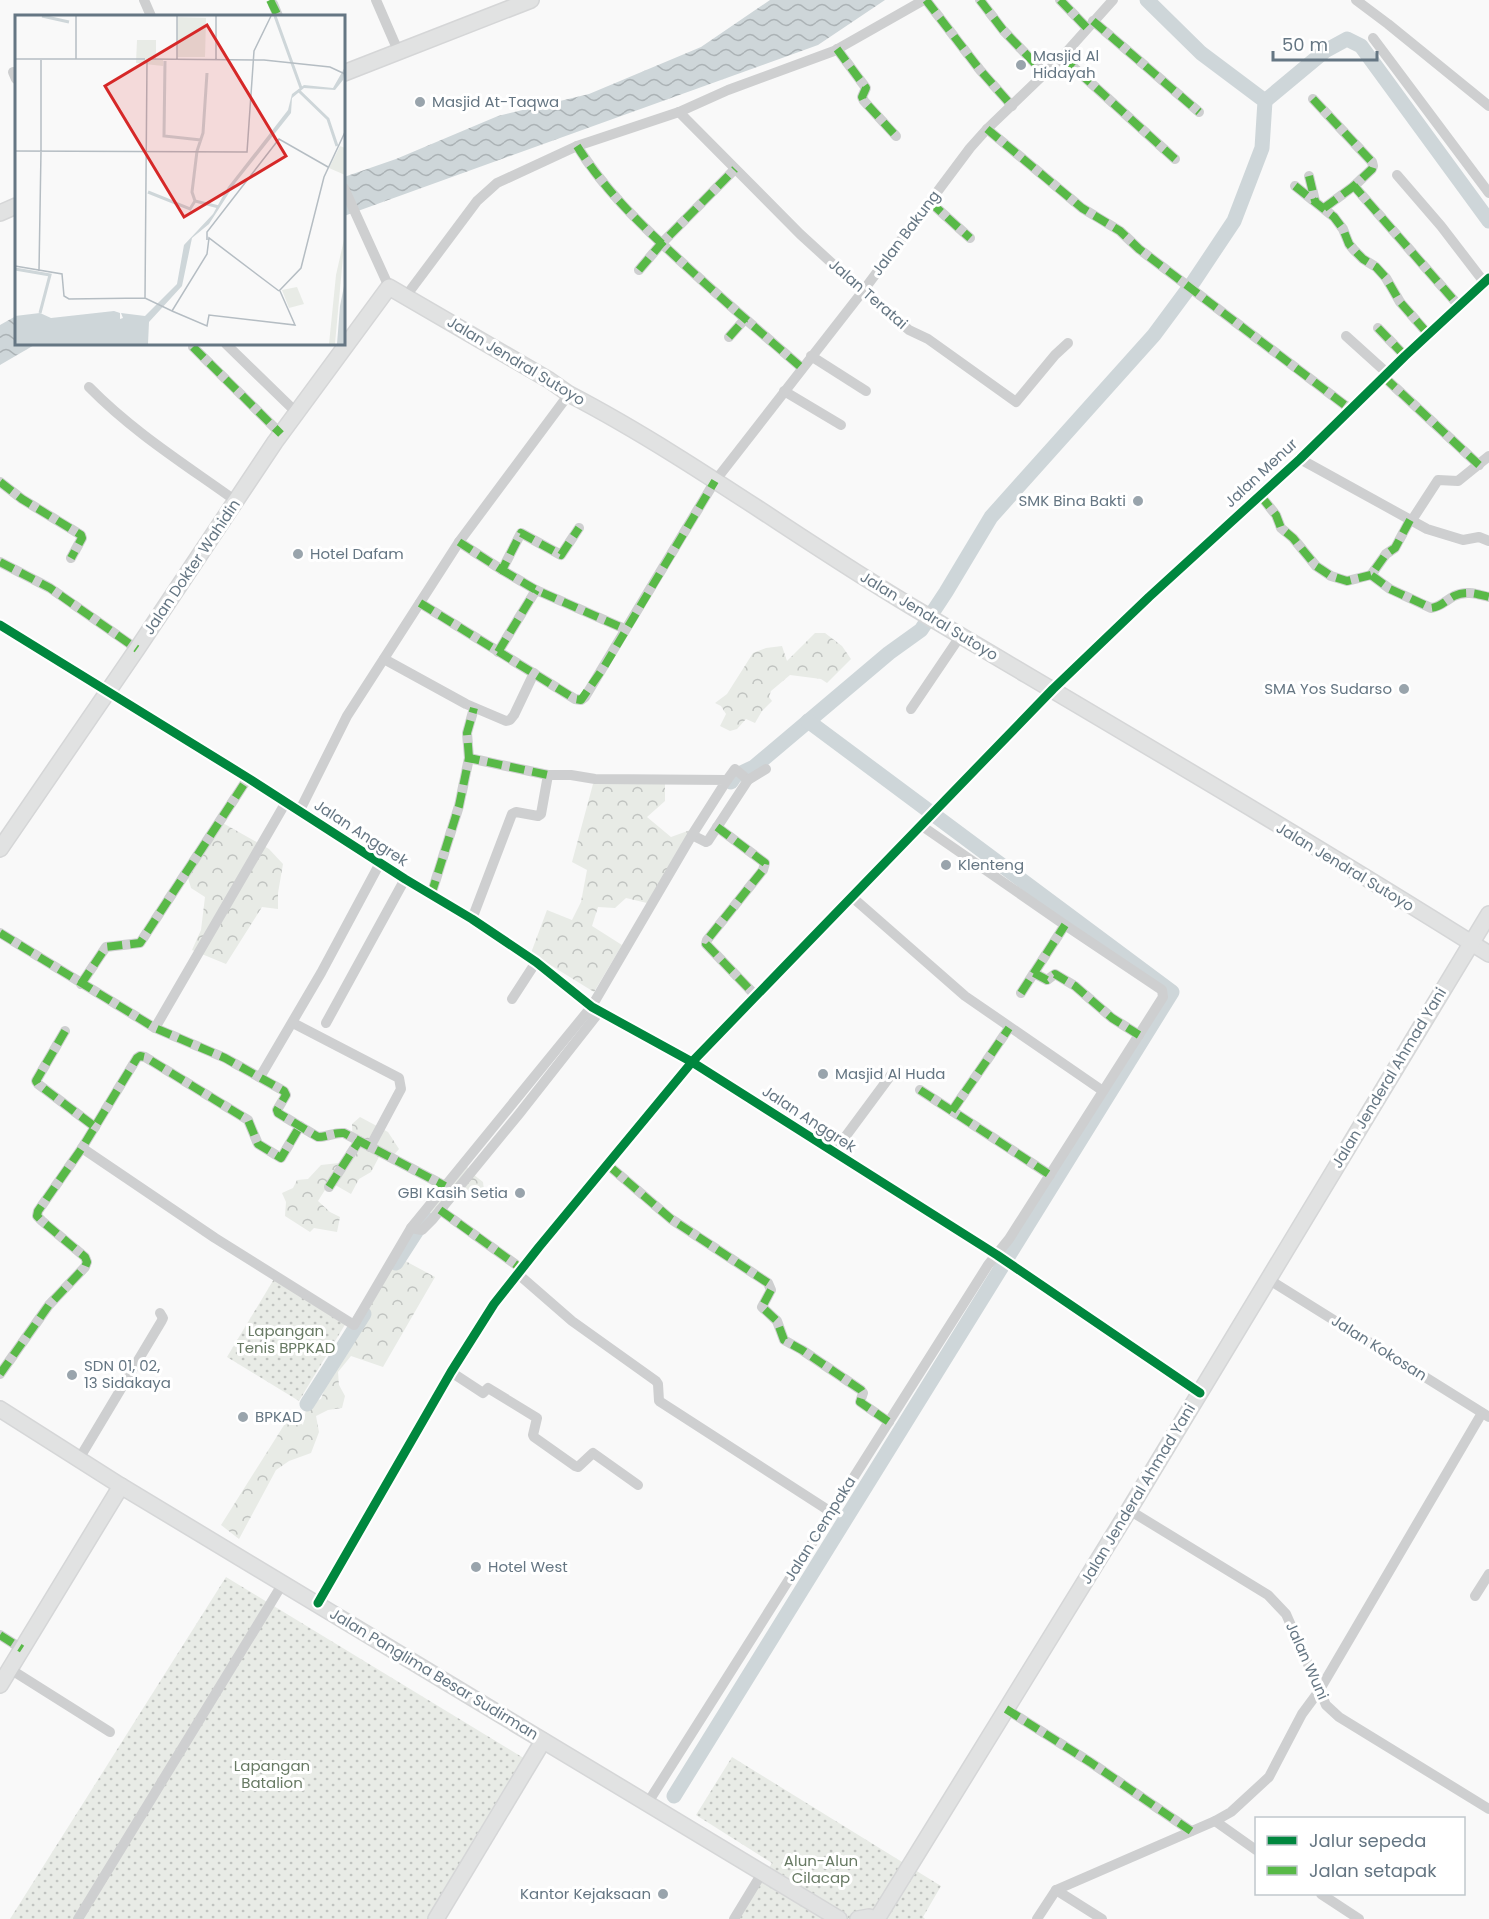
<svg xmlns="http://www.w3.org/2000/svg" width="1489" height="1919" font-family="Poppins,sans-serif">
<defs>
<pattern id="forest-crowns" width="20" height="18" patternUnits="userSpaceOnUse" patternTransform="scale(1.5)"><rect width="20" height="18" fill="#e8ebe6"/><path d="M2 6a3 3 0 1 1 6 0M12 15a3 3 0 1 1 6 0" fill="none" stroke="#c0c3c0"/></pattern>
<pattern id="park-dots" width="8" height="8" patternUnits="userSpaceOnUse" patternTransform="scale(1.5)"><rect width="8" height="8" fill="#e8ebe6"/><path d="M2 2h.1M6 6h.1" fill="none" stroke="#c0c3c0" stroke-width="1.8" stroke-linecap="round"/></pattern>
<pattern id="water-waves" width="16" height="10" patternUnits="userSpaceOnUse" patternTransform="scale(1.5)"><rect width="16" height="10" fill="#ced6d9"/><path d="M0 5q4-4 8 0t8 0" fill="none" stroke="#abb2b5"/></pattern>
</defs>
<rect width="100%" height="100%" fill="#f9f9f9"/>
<g fill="url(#forest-crowns)">
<path d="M 815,633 L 825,633 L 842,646 L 851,659 L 827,683 L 821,679 L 790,675 L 771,691 L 769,697 L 772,701 L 762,711 L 755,723 L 746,719 L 737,729 L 730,731 L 720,726 L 726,714 L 721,706 L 715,703 L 727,694 L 753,653 L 766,648 L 782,646 L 787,661 Z"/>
<path d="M 665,779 L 665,801 L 647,817 L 671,837 L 693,829 L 647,903 L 626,898 L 615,908 L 598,907 L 592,926 L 622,945 L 594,992 L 531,953 L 547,910 L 572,920 L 581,902 L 587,870 L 572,862 L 593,784 Z"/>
<path d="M 221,822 L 269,849 L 283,864 L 278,893 L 278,909 L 262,907 L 226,964 L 192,950 L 201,930 L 205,897 L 191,888 L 186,871 Z"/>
<path d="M 360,1117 L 388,1132 L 399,1149 L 392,1157 L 379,1157 L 371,1172 L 359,1179 L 351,1194 L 330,1182 L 318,1201 L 330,1212 L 340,1217 L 337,1232 L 314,1228 L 310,1232 L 285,1216 L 286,1202 L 282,1193 L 293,1188 L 297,1180 L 308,1179 L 321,1165 L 339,1163 L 353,1146 L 352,1124 Z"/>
<path d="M 467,1166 L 469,1171 L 483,1182 L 484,1190 L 476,1197 L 460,1185 L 430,1219 L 420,1214 Z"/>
<path d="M 398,1257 L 435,1277 L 383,1367 L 351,1356 L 338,1372 L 339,1385 L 345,1396 L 342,1408 L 328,1410 L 316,1416 L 319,1432 L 311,1453 L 289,1461 L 276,1470 L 239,1539 L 221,1525 L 291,1414 L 303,1425 L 307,1404 L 321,1399 L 330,1374 L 346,1341 Z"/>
</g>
<g fill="url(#park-dots)">
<path d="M 274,1279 L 346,1323 L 299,1401 L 227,1357 Z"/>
<path d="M 226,1577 L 530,1762 L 436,1919 L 10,1919 Z"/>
<path d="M 732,1757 L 941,1886 L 923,1917 L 925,1919 L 738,1919 L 772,1863 L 696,1815 Z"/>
</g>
<g fill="url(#water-waves)">
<path d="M 770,0 L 885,0 L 818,45 L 344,216 L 344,177 L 396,159 L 498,116 L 589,94 L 701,47 Z"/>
<path d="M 16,316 L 16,344 L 36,344 L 0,365 L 0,325 Z"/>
</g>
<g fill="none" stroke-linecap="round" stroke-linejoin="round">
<g stroke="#ced6d9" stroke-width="15">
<path d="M 1265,101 L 1325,51 L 1347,39 L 1361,46 L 1489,221"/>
<path d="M 731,782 L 735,776 L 754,767 L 889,653 L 921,630 L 946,592 L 991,517 L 1154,335 L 1194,281 L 1234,221 L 1262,148 L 1265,101 L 1201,53 L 1147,0"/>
<path d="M 396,1263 L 425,1218"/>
<path d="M 307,1404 L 364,1314"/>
<path d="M 674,1796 L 1172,992 L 808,721"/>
</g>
<g stroke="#d5d6d7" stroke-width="18">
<g id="secondary">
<path d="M 344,73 L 531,0"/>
<path d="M 0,213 L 16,206"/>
<path d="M 0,849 L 137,649 L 275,442 L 389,287 L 549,380 L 569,394 C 688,456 798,539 914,608 C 1106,722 1300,835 1489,954"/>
<path d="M 0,1409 L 121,1486 L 839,1919"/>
<path d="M 0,1685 L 121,1486"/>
<path d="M 436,1919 L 543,1741"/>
<path d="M 858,1919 L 869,1917 L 877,1919"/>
<path d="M 877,1919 L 1129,1510 L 1489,914"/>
</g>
</g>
<g stroke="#cecfd0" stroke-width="10">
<path d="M 144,0 L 151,16"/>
<path d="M 376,0 L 399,53"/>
<path d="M 926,0 L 980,70 L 1012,106"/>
<path d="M 980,0 L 1003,30 L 1045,74"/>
<path d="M 1060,0 L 1087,28"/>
<path d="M 1356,0 L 1388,24 L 1489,106"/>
<path d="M 273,4 L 278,16"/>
<path d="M 1093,21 L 1199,112"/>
<path d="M 1373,38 L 1489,193"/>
<path d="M 837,49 L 866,88 L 862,97 L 864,101 L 896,136"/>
<path d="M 1062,57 L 1175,159"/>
<path d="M 13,72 L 16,79"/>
<path d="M 1313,99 L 1372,162 L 1373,166 L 1372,169 L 1354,186 L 1459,306"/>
<path d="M 679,112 L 800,234 L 847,277 L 909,330 L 928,339 L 1016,402 L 1055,355 L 1068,343"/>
<path d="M 987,129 L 1082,208 L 1120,231 L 1139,249 L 1350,409"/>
<path d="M 577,146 C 604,189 637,221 674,255 C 716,294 759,331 802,368"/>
<path d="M 1397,175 L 1441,226 L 1484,282"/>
<path d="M 1309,176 L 1315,201"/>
<path d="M 1295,186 L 1334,217 L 1343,229 L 1349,244 L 1354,250 L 1363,259 L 1376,267 L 1386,278 L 1400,302 L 1429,335"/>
<path d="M 344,188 L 389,287"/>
<path d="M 930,202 L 970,238"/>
<path d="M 1324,208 L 1354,186"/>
<path d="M 639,270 L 661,244 L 735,169"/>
<path d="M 406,296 L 477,201 L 497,183 L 577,146 L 679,112 L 728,90 L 834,51 L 924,0"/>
<path d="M 1378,328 L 1405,356"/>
<path d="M 1346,336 L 1387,373"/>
<path d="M 729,337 L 745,319"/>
<path d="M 226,344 L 297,413"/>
<path d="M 193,347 L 281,434"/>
<path d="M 811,356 L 866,391"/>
<path d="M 1384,377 L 1479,465"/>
<path d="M 89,387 C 133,432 186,465 236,501"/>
<path d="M 784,391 L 841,425"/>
<path d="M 1300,459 L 1427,529 L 1463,540 L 1479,537 L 1489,541"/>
<path d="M 0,482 L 22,499 L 81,535 L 82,538 L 71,558"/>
<path d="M 1260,495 L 1276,515 L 1281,528 L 1293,538 L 1316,566 L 1331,576 L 1347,581 L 1371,575"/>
<path d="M 1410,520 L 1395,548 L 1386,554 L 1371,575 L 1390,589 L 1431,608 C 1441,607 1445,601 1454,596 C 1466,590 1477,594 1489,597"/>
<path d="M 1412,520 L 1438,480 L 1458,481 L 1489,456"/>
<path d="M 459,542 L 502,570 L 521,533 L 561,555 L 579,528"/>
<path d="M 0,562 L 50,588 L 137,649"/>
<path d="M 502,570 L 536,590 L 625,629"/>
<path d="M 420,603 L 575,699 L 581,700 L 585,697 L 715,481 L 863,291 L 970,148 L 987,129 L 1062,57 L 1113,0"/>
<path d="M 0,625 L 248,778 L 405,879 L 472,919 L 536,962 L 592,1007 L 692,1062 L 834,1152 L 997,1255 L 1200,1393"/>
<path d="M 498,652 L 536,590"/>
<path d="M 384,659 L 466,704 L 506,721 L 510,720 L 514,715 L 534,673"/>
<path d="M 911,709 L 961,635"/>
<path d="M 469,758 L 467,733 L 474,708"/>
<path d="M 727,780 L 735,769 L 748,780"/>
<path d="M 300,810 L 347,716 L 459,542 L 569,394"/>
<path d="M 717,827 L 765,863 L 763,870 L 707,940 L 706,944 L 756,996"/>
<path d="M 692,835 L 706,842 L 708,841 L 748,780 L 766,769"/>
<path d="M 431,895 L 459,806 L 469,758 L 548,775"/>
<path d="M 852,897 L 965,996 L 1103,1091"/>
<path d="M 0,933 L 155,1028 L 225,1058 L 284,1091 L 286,1095 L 277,1110 L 278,1113 L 318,1137 C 328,1137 334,1132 344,1133 L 445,1186"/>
<path d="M 1034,973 L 1047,980 L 1055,974 L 1075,986 L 1112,1018 L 1139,1035"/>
<path d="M 81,984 L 106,947 L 140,943 L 248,778"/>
<path d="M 1021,993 L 1065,925"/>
<path d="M 512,999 L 536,962"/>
<path d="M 293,1023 L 399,1078 L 401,1089 L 370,1147"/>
<path d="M 326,1023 L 405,879"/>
<path d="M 155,1028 L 286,802"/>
<path d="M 65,1031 L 36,1081 L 38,1084 L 95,1127"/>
<path d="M 260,1077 L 321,973 L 380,863"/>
<path d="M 920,1090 L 1050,1175"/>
<path d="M 952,1111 L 1009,1028"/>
<path d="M 82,1148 L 215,1238 L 354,1325 L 411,1228 L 592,1006 L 692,835 L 727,780 L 595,779 L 571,775 L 548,775 L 541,814 L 538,816 L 516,812 L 512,814 L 472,919"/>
<path d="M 834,1152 L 891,1075"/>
<path d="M 608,1165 L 671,1219 L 768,1283 L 771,1290 L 762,1307 L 777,1321 L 784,1340 L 802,1350 L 861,1390 L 863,1393 L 860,1402 L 889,1422"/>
<path d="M 329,1187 L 359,1141"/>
<path d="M 440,1210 L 522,1269"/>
<path d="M 411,1228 L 422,1230 L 432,1220 L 519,1114 L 600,1011"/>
<path d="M 518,1274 L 572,1321 L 656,1381 L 658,1384 L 659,1401 L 831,1512"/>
<path d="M 1268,1279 L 1489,1417"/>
<path d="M 451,1372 L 483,1393 L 488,1388 L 537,1418 L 533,1435 L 534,1437 L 575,1466 L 578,1467 L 593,1453 L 638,1485"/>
<path d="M 0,1374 L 49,1305 L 85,1267 L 87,1262 L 85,1257 L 42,1221 L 37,1216 L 38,1211 L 82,1148 L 137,1058 L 140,1056 L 145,1057 L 248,1120 L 258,1144 L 281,1158 L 300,1126"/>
<path d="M 79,1459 L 161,1322 L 163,1318 L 160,1313"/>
<path d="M 1129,1510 L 1268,1595 L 1286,1614 L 1326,1705 L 1339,1717 L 1489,1809"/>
<path d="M 1475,1596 L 1489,1574"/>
<path d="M 318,1603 L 451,1372 L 494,1304 L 539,1247 L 692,1062 L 1053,689 L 1149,597 L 1300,459 L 1405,356 L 1489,278"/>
<path d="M 0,1635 L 22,1649"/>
<path d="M 10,1669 L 110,1732"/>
<path d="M 1006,1709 L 1090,1762 L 1191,1831"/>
<path d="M 647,1804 L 988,1265 L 1009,1239 L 1163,997 L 1162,990 L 1065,925 L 922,826"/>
<path d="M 1256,1850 L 1215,1821 L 1231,1812 L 1269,1777 L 1302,1714 L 1319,1691 L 1482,1413"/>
<path d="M 1056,1890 L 1102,1919"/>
<path d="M 1321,1894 L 1359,1919"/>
<path d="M 78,1919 L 283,1583"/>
<path d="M 734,1919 L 762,1873"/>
<path d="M 1037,1919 L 1056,1890 L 1215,1821"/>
</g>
<use href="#secondary" stroke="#e1e2e2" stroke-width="15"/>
<g stroke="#58b947" stroke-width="8" stroke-dasharray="15 8" stroke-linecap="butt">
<path d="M 270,0 L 278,16"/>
<path d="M 926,0 L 980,70 L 1012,106"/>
<path d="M 980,0 L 1003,30 L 1045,74"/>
<path d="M 1060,0 L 1087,28"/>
<path d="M 1093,21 L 1199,112"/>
<path d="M 837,49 L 866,88 L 862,97 L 864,101 L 896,136"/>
<path d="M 1062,57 L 1175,159"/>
<path d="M 1313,99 L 1372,162 L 1373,166 L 1372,169 L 1354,186 L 1459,306"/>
<path d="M 987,129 L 1082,208 L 1120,231 L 1139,249 L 1350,409"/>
<path d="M 577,146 C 604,189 637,221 674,255 C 716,294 759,331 802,368"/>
<path d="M 1309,176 L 1315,201"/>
<path d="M 1295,186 L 1334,217 L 1343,229 L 1349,244 L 1354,250 L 1363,259 L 1376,267 L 1386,278 L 1400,302 L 1429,335"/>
<path d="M 930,202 L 970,238"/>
<path d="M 1324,208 L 1354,186"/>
<path d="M 639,270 L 661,244 L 735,169"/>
<path d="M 1378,328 L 1405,356"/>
<path d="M 729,337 L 745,319"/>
<path d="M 193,347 L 281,434"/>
<path d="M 1384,377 L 1479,465"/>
<path d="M 0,482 L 22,499 L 81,535 L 82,538 L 71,558"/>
<path d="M 1260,495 L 1276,515 L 1281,528 L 1293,538 L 1316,566 L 1331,576 L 1347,581 L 1371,575"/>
<path d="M 1410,520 L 1395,548 L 1386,554 L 1371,575 L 1390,589 L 1431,608 C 1441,607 1445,601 1454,596 C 1466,590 1477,594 1489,597"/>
<path d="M 459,542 L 502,570 L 521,533 L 561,555 L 579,528"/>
<path d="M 0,562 L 50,588 L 137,649"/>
<path d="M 502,570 L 536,590 L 625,629"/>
<path d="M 420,603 L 575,699 L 581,700 L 604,667 L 715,481"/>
<path d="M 498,652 L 536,590"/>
<path d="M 469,758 L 467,733 L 474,708"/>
<path d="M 717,827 L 765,863 L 763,870 L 707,940 L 706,944 L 756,996"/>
<path d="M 431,895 L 459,806 L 469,758 L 548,775"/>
<path d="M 0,933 L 155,1028 L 225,1058 L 284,1091 L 286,1095 L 277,1110 L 278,1113 L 318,1137 C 328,1137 334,1132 344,1133 L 445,1186"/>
<path d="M 1034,973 L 1047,980 L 1055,974 L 1075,986 L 1112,1018 L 1139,1035"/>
<path d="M 81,984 L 106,947 L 140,943 L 248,778"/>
<path d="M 1021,993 L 1065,925"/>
<path d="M 65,1031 L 36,1081 L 38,1084 L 95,1127"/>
<path d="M 920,1090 L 1050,1175"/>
<path d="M 952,1111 L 1009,1028"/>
<path d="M 608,1165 L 671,1219 L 768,1283 L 771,1290 L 762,1307 L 777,1321 L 784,1340 L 802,1350 L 861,1390 L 863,1393 L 860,1402 L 889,1422"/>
<path d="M 329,1187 L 359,1141"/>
<path d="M 440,1210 L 522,1269"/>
<path d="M 0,1374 L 49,1305 L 85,1267 L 87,1262 L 85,1257 L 42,1221 L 37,1216 L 38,1211 L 82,1148 L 137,1058 L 140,1056 L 145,1057 L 248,1120 L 258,1144 L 281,1158 L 300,1126"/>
<path d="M 0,1635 L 22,1649"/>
<path d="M 1006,1709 L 1090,1762 L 1191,1831"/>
</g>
<g stroke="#fff" stroke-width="13">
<g id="cycleway">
<path d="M 0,625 L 248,778 L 405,879 L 472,919 L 536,962 L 592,1007 L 692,1062 L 834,1152 L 997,1255 L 1200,1393"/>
<path d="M 318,1603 L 451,1372 L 494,1304 L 539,1247 L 692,1062 L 1053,689 L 1149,597 L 1300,459 L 1405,356 L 1489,278"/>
</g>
</g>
<use href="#cycleway" stroke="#00873e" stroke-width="9"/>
</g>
<g fill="#99a4ac" stroke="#fff" stroke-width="2">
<circle cx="1021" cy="65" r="6"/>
<circle cx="420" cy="102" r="6"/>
<circle cx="1138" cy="501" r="6"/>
<circle cx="298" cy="554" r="6"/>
<circle cx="1404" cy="689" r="6"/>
<circle cx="946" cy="865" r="6"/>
<circle cx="823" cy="1074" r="6"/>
<circle cx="520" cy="1193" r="6"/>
<circle cx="72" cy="1375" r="6"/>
<circle cx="243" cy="1417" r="6"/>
<circle cx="476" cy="1567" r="6"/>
<circle cx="663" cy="1894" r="6"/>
</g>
<g text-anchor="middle" stroke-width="6" stroke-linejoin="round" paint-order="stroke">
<g font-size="15" fill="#657683" stroke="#fff" text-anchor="start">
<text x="1033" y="61">Masjid Al<tspan x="1033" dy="17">Hidayah</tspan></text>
<text x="432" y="107">Masjid At-Taqwa</text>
<text x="1126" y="506" text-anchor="end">SMK Bina Bakti</text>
<text x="310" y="559">Hotel Dafam</text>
<text x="1392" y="694" text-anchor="end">SMA Yos Sudarso</text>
<text x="958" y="870">Klenteng</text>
<text x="835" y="1079">Masjid Al Huda</text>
<text x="508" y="1198" text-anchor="end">GBI Kasih Setia</text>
<text x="84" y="1371">SDN 01, 02,<tspan x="84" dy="17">13 Sidakaya</tspan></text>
<text x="255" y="1422">BPKAD</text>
<text x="488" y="1572">Hotel West</text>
<text x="651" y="1899" text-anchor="end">Kantor Kejaksaan</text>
</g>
<g font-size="15" fill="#657683" stroke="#fff">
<text transform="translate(906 233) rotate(-53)" y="5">Jalan Bakung</text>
<text transform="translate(868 294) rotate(41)" y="5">Jalan Teratai</text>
<text transform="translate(516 361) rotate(31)" y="5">Jalan Jendral Sutoyo</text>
<text transform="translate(1261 473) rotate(-43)" y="5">Jalan Menur</text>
<text transform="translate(192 567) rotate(-56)" y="5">Jalan Dokter Wahidin</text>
<text transform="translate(929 616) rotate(31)" y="5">Jalan Jendral Sutoyo</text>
<text transform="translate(361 833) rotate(33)" y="5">Jalan Anggrek</text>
<text transform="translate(1345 867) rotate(31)" y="5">Jalan Jendral Sutoyo</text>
<text transform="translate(1389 1078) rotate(-59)" y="5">Jalan Jenderal Ahmad Yani</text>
<text transform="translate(809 1119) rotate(33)" y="5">Jalan Anggrek</text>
<text transform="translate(1379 1348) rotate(32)" y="5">Jalan Kokosan</text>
<text transform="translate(1138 1494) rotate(-59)" y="5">Jalan Jenderal Ahmad Yani</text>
<text transform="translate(820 1529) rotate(-58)" y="5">Jalan Cempaka</text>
<text transform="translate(1307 1661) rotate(66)" y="5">Jalan Wuni</text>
<text transform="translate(434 1674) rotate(31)" y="5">Jalan Panglima Besar Sudirman</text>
</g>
<g font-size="15" fill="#687a64" stroke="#fff">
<text x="286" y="1336">Lapangan<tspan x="286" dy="17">Tenis BPPKAD</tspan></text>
<text x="272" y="1771">Lapangan<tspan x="272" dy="17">Batalion</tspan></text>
<text x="821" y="1866">Alun-Alun<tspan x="821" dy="17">Cilacap</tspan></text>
</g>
</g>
<g transform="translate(15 15)">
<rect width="330" height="330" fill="#f9f9f9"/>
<path d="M 282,272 L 289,289 L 274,293 L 267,275 Z" fill="#e8ebe6"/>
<path d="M 162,2 L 191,3 L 190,42 L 162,42 ZM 122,25 L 141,25 L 141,45 L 148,45 L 148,51 L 121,48 ZM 325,131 L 330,133 L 330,160 L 314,153 ZM 330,220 L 320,329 L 314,329 L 321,260 Z" fill="#e8ebe6"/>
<path d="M 330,52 L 328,65 L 320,75 L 289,73 L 277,83 L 276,98 L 221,167 L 194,209 L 177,223 L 167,271 L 134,307 L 133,329 L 0,329 L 0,301 L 25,298 L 36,303 L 99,296 L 105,298 L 105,304 L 108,303 L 106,298 L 130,301 L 162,269 L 169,230 L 198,199 L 213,172 L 273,95 L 277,79 L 289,70 L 318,73 ZM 330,266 L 330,329 L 322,329 L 325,291 Z" fill="#ced6d9"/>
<path fill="none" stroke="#ced6d9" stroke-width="3" d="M 27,1 L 54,7M 260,1 L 286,73M 150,46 L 149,121 L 186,125M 192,58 L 188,118 L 182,136 L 177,177 L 180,186 L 204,192M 283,75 L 313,104 L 322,131M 133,177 L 175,194 L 180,186M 0,254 L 35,260 L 25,298"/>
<path fill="none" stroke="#b5bdc3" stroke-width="1.5" d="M 0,44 L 61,44 L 61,1M 61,44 L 130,44M 133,44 L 249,45 L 315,52 L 330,59M 162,44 L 162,1M 201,44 L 201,1M 0,136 L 232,137 L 239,36 L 256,1M 26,136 L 26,45M 192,225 L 192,217 L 264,124 L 313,152M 0,251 L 47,259 L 49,281 L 54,284 L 130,283 L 157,296 L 192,239 L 194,223 L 264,276M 24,256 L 26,136M 264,276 L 286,253 L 309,162 L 330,117M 130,283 L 132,46M 157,296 L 192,311 L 194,300 L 280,310 L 265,276"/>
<path fill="#d62828" fill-opacity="0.15" stroke="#d62828" stroke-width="3" d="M 192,10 L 271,141 L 169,202 L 90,71 Z"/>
<rect width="330" height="330" fill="none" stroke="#657683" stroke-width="3"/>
</g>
<rect x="1255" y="1817" width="210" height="78" fill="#ffffff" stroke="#c1c8cd" stroke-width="1.5"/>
<rect x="1267" y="1836" width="30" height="9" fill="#00873e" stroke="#c1c8cd" stroke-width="1.5"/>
<text x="1309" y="1847" font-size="18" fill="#657683">Jalur sepeda</text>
<rect x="1267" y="1866" width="30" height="9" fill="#58b947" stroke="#c1c8cd" stroke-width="1.5"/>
<text x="1309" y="1877" font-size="18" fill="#657683">Jalan setapak</text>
<path d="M1273 51v9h104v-9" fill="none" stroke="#657683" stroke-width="3"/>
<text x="1282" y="51" font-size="18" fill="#657683" stroke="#ffffff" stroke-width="4.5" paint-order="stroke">50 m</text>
</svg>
